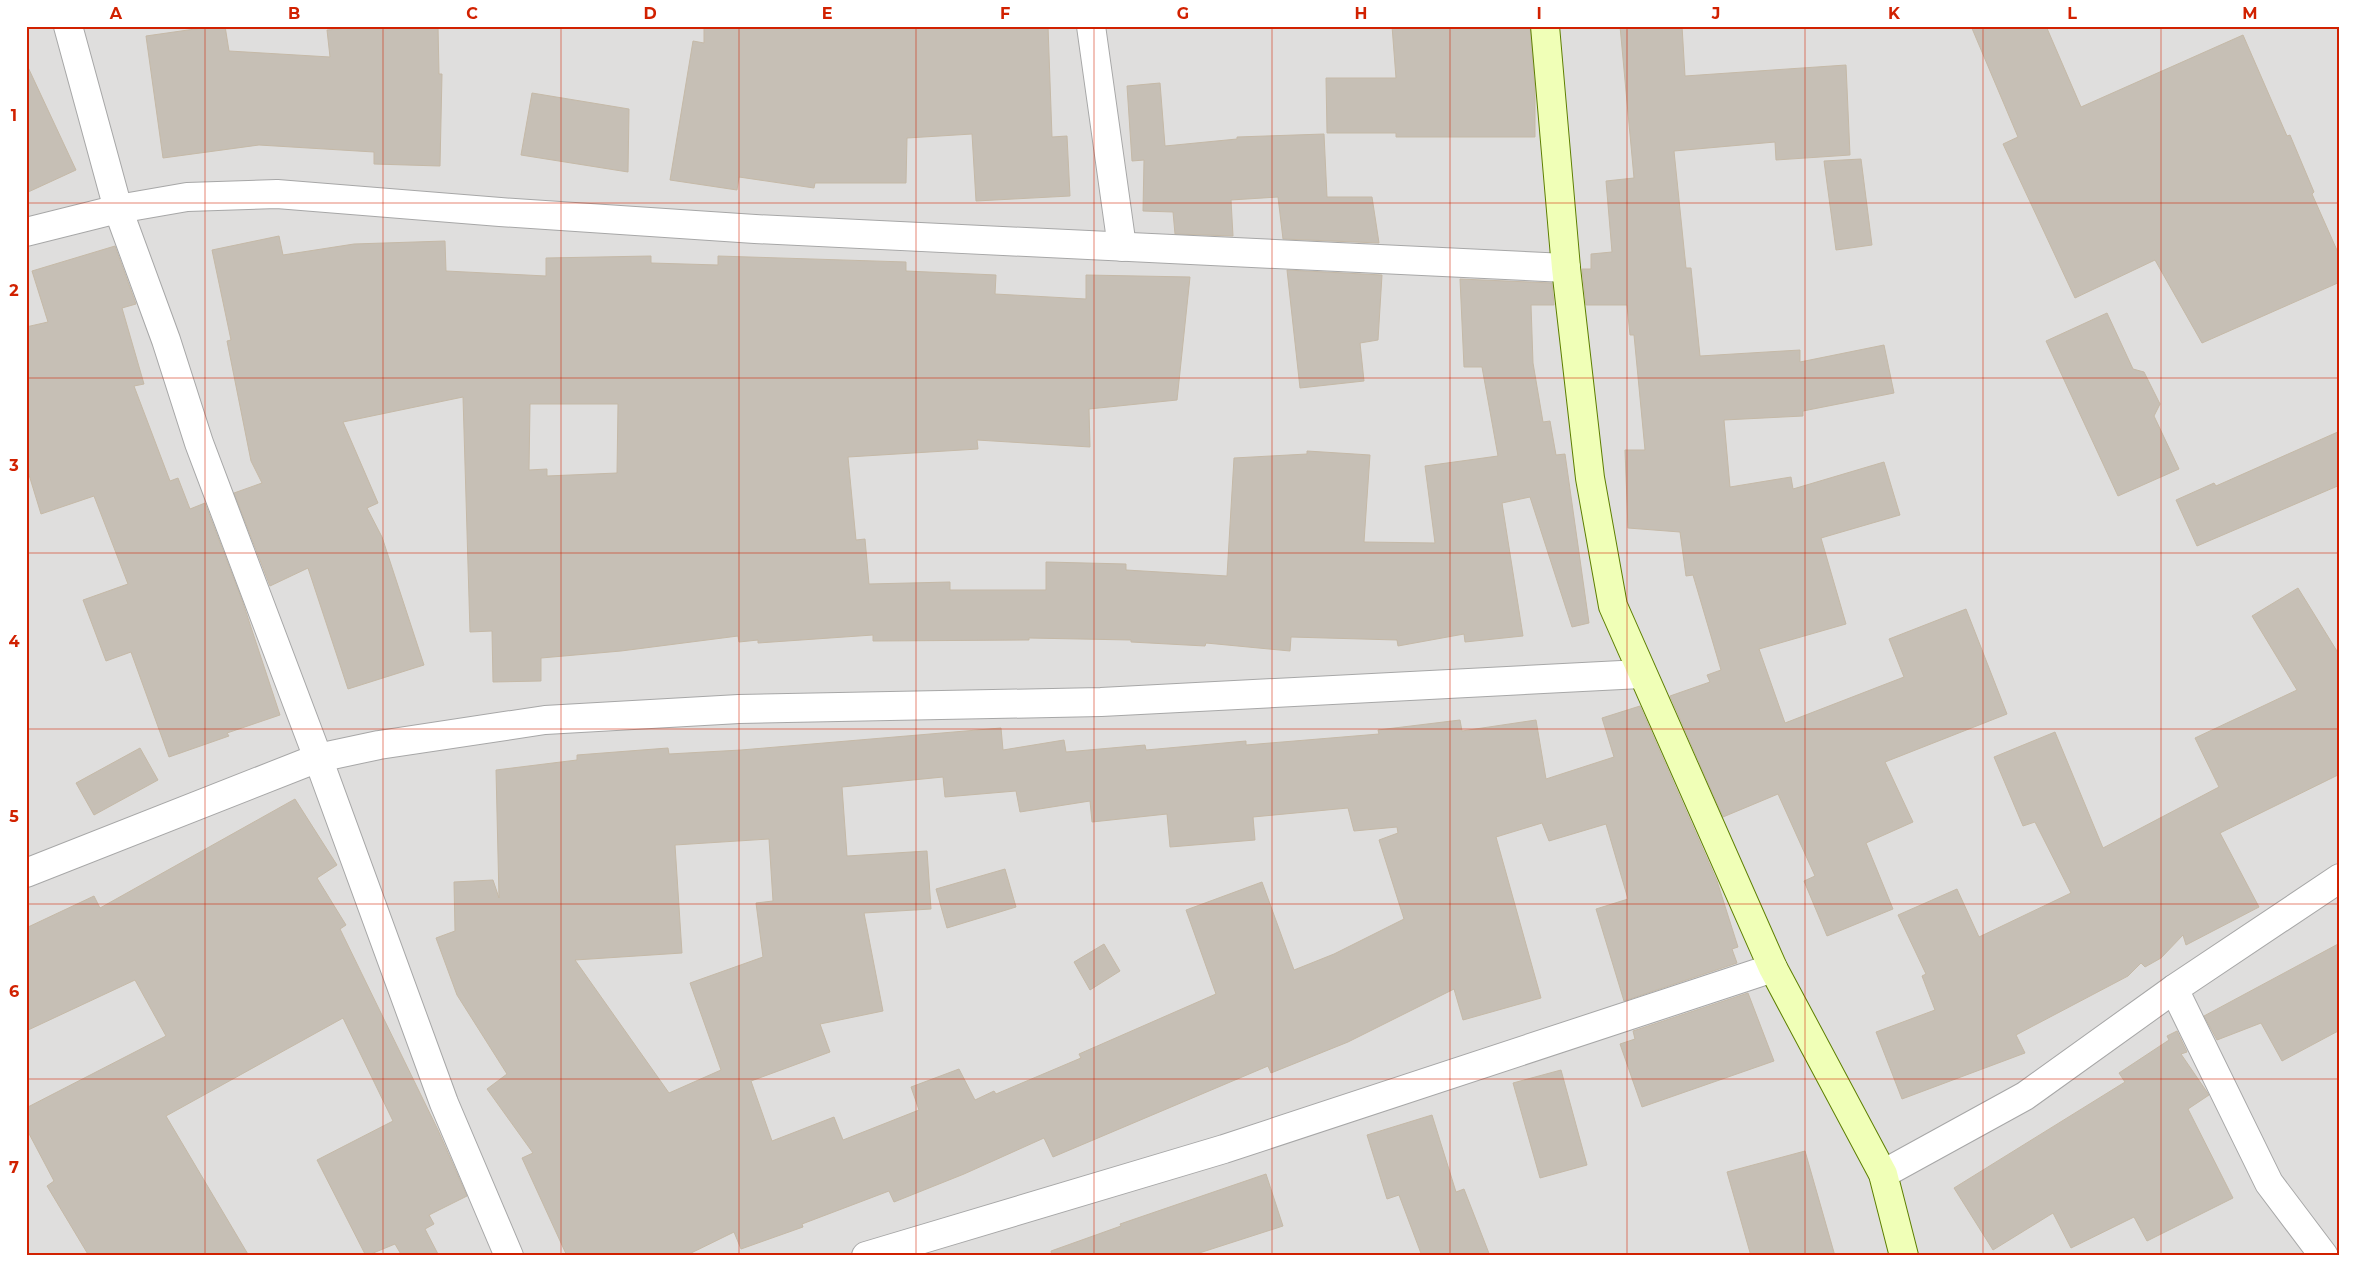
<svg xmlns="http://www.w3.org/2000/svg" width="2366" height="1282" font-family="Montserrat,sans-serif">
<rect width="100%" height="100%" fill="#f2f0e6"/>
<rect fill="#dfdedd" x="26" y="26" width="2314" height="1230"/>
<g fill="#c6bfb5" stroke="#c5b9a7" fill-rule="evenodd">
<path d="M 216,26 L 225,26 L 229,51 L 330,57 L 327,30 L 368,26 L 438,26 L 439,74 L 442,74 L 440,166 L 374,164 L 374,152 L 259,145 L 163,158 L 146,36 Z"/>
<path d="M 704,26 L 1048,26 L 1052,137 L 1067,136 L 1070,196 L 976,201 L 972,134 L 907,138 L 906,183 L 815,183 L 814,188 L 739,177 L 737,190 L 670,180 L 693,41 L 704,43 Z"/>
<path d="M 1392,26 L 1530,26 L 1535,90 L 1535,137 L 1396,137 L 1396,133 L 1327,133 L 1326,78 L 1396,78 Z"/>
<path d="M 1620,26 L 1682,26 L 1685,76 L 1846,65 L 1850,155 L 1776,160 L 1775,142 L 1674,151 L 1686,268 L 1691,268 L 1700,356 L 1800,350 L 1800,362 L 1884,345 L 1894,393 L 1803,411 L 1803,416 L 1724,420 L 1730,487 L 1791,477 L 1793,489 L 1884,462 L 1900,515 L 1821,538 L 1846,624 L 1759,649 L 1785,723 L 1904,677 L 1889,639 L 1966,609 L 2007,714 L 1885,762 L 1913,822 L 1866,843 L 1893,909 L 1827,936 L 1804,881 L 1815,876 L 1778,794 L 1723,817 L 1670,696 L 1710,682 L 1707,675 L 1721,670 L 1693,575 L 1686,576 L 1680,532 L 1628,528 L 1625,450 L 1645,450 L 1634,335 L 1630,335 L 1627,305 L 1586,305 L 1582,269 L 1591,269 L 1591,254 L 1612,252 L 1606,181 L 1634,178 Z"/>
<path d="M 1971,26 L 2046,26 L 2081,107 L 2243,35 L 2287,136 L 2290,135 L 2314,192 L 2312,194 L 2340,257 L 2340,282 L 2202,343 L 2155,260 L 2075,298 L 2003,144 L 2018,137 Z"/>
<path d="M 26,63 L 76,170 L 26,193 Z"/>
<path d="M 1160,83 L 1165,146 L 1237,139 L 1237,137 L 1324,134 L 1327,197 L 1372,197 L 1379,243 L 1283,239 L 1278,197 L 1231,200 L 1233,236 L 1175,234 L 1173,212 L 1143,211 L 1144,160 L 1132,161 L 1127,86 Z"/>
<path d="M 532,93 L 629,109 L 628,172 L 521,155 Z"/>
<path d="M 1861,159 L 1872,245 L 1836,250 L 1824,161 Z"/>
<path d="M 279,236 L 283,255 L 354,244 L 445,241 L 446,271 L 546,276 L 546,258 L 651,256 L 651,263 L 718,265 L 718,256 L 906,262 L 906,271 L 996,275 L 995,294 L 1086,299 L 1086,275 L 1190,277 L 1177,400 L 1089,409 L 1090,447 L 977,440 L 978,449 L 848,457 L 856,540 L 865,539 L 869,584 L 950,582 L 950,590 L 1046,590 L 1046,562 L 1126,564 L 1126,570 L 1227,576 L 1234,458 L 1307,454 L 1307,451 L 1370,455 L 1364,542 L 1435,543 L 1425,466 L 1498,456 L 1482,367 L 1464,367 L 1460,279 L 1552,283 L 1554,305 L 1531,305 L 1533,363 L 1543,422 L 1550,421 L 1556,455 L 1565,454 L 1589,623 L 1572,627 L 1530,497 L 1502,503 L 1523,636 L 1465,642 L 1464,634 L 1398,646 L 1397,640 L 1291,637 L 1290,651 L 1206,643 L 1205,646 L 1131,642 L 1131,640 L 1029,638 L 1029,640 L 873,641 L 873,635 L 758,643 L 758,640 L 739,642 L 738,636 L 621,651 L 541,658 L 541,681 L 493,682 L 492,631 L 470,632 L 463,397 L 343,422 L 378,503 L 367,508 L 382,537 L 424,665 L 348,689 L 308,568 L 270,586 L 234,493 L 262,483 L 251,461 L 227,341 L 231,340 L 212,250 ZM 530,404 L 618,404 L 617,473 L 547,476 L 547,469 L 529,470 Z"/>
<path d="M 115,246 L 136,304 L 122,308 L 144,384 L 134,386 L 170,481 L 178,478 L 190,509 L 205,503 L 242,600 L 280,715 L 227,733 L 229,736 L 169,757 L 131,652 L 106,661 L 83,600 L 128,584 L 94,496 L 41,514 L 26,465 L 26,327 L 48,322 L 32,271 Z"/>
<path d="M 1287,270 L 1382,275 L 1378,340 L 1360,343 L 1364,381 L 1300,388 Z"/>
<path d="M 2107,313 L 2133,369 L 2144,372 L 2160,404 L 2154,416 L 2179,469 L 2118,496 L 2046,341 Z"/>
<path d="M 2340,431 L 2340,485 L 2197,546 L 2176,500 L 2214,483 L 2216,486 Z"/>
<path d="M 2298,588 L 2340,656 L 2340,774 L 2220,833 L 2259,907 L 2186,945 L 2183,935 L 2161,958 L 2145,967 L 2141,963 L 2128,976 L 2016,1035 L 2025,1053 L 1902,1099 L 1876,1032 L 1935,1010 L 1922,976 L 1926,974 L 1898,915 L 1957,889 L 1979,937 L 2071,893 L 2035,822 L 2023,826 L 1994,757 L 2055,732 L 2103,848 L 2219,787 L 2195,738 L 2297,690 L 2252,616 Z"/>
<path d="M 1640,706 L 1717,881 L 1738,947 L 1732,949 L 1737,963 L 1624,1001 L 1596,909 L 1628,899 L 1606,824 L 1549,841 L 1542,823 L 1496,837 L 1541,998 L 1463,1020 L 1454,989 L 1348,1042 L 1271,1073 L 1268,1066 L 1053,1157 L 1044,1138 L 964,1174 L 894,1202 L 889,1191 L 802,1224 L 803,1227 L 741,1249 L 734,1232 L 685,1256 L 567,1256 L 522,1158 L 533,1153 L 487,1089 L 507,1074 L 457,995 L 436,938 L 455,931 L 454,882 L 493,880 L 499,898 L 496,770 L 577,760 L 577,755 L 668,748 L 669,754 L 741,750 L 1001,728 L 1003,750 L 1064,740 L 1066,752 L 1145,745 L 1146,750 L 1246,741 L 1246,745 L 1379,734 L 1378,730 L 1460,720 L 1462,731 L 1536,720 L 1546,779 L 1614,757 L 1602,718 ZM 943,777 L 945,797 L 1016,791 L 1020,812 L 1090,801 L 1092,822 L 1167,814 L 1170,847 L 1255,840 L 1253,817 L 1348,808 L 1354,831 L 1397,827 L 1398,833 L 1379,840 L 1404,919 L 1334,954 L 1294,970 L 1262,882 L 1186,910 L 1216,994 L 1079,1054 L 1081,1058 L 996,1094 L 994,1091 L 975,1100 L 959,1069 L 911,1087 L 919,1110 L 843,1140 L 834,1117 L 772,1141 L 751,1081 L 830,1052 L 820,1024 L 883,1011 L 864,913 L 931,909 L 927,851 L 847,856 L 842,787 ZM 769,839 L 773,901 L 756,903 L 763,957 L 690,983 L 721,1070 L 669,1093 L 575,960 L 682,953 L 675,845 Z"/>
<path d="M 140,748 L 158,780 L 94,815 L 76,783 Z"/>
<path d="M 295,799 L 337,865 L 317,878 L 346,925 L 340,929 L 438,1130 L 467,1196 L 429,1215 L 434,1224 L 425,1229 L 439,1256 L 402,1256 L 395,1244 L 366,1256 L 317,1160 L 393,1121 L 343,1018 L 166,1116 L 249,1256 L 89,1256 L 47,1186 L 54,1181 L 26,1128 L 26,1108 L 166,1036 L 135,980 L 26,1031 L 26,928 L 94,896 L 100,908 Z"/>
<path d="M 1005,869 L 1016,907 L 947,928 L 936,889 Z"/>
<path d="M 2340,943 L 2340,1030 L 2282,1061 L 2261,1023 L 2217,1040 L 2204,1016 Z"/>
<path d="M 1104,944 L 1120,971 L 1090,990 L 1074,962 Z"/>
<path d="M 1748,993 L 1774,1061 L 1642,1107 L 1620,1044 L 1635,1039 L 1633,1031 Z"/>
<path d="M 2177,1031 L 2187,1052 L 2181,1054 L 2209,1095 L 2188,1109 L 2233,1198 L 2147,1241 L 2134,1217 L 2071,1248 L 2053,1213 L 1993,1250 L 1954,1188 L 2125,1082 L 2119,1073 L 2169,1040 L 2167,1036 Z"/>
<path d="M 1561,1070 L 1587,1165 L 1540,1178 L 1513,1083 Z"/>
<path d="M 1432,1115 L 1456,1192 L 1464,1189 L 1490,1256 L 1422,1256 L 1399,1195 L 1387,1199 L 1367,1135 Z"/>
<path d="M 1805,1151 L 1835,1256 L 1751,1256 L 1727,1172 Z"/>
<path d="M 1266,1174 L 1283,1226 L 1190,1256 L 1052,1256 L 1051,1251 L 1121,1226 L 1120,1224 Z"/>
</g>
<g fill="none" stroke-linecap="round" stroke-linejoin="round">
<g stroke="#a7a7a7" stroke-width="30">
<g id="street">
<path d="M 68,26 L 118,209 L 166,340 L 199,443 L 318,758 L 444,1103 L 509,1256"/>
<path d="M 1091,26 L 1122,247"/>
<path d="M 26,232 L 118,209 L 187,197 L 277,194 L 500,212 L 755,229 L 1566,268"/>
<path d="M 26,873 L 318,758 L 379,745 L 545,720 L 739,709 L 1101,702 L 1641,674"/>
<path d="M 2174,989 L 2269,1183 L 2324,1256"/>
<path d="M 1883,1174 L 2025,1096 L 2174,989 L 2340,878"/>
<path d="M 866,1256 L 1224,1149 L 1773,968"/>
</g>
</g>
<g stroke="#5d7f00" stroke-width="30">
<path id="secondary" d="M 1545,26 L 1566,268 L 1590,478 L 1613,606 L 1773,968 L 1883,1174 L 1904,1256"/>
</g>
<use href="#street" stroke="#fff" stroke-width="28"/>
<use href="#secondary" stroke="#f0ffb7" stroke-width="28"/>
</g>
<path fill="none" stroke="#d12100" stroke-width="1" stroke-opacity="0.55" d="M 205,26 L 205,1256M 383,26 L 383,1256M 561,26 L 561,1256M 739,26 L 739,1256M 916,26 L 916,1256M 1094,26 L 1094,1256M 1272,26 L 1272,1256M 1450,26 L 1450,1256M 1627,26 L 1627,1256M 1805,26 L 1805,1256M 1983,26 L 1983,1256M 2161,26 L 2161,1256M 26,203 L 2340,203M 26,378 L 2340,378M 26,553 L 2340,553M 26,729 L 2340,729M 26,904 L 2340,904M 26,1079 L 2340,1079"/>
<rect width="2366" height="1282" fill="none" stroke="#ffffff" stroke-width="55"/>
<rect x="28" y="28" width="2310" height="1226" fill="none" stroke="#d12100" stroke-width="2"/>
<g font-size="16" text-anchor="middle" font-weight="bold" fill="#d12100">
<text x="116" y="19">A</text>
<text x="294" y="19">B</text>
<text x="472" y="19">C</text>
<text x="650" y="19">D</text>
<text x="827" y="19">E</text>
<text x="1005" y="19">F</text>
<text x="1183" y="19">G</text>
<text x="1361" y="19">H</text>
<text x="1539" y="19">I</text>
<text x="1716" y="19">J</text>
<text x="1894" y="19">K</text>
<text x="2072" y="19">L</text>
<text x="2250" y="19">M</text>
<text x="14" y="121">1</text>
<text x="14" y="296">2</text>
<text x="14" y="471">3</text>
<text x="14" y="647">4</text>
<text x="14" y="822">5</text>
<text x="14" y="997">6</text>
<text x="14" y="1173">7</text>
</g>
</svg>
